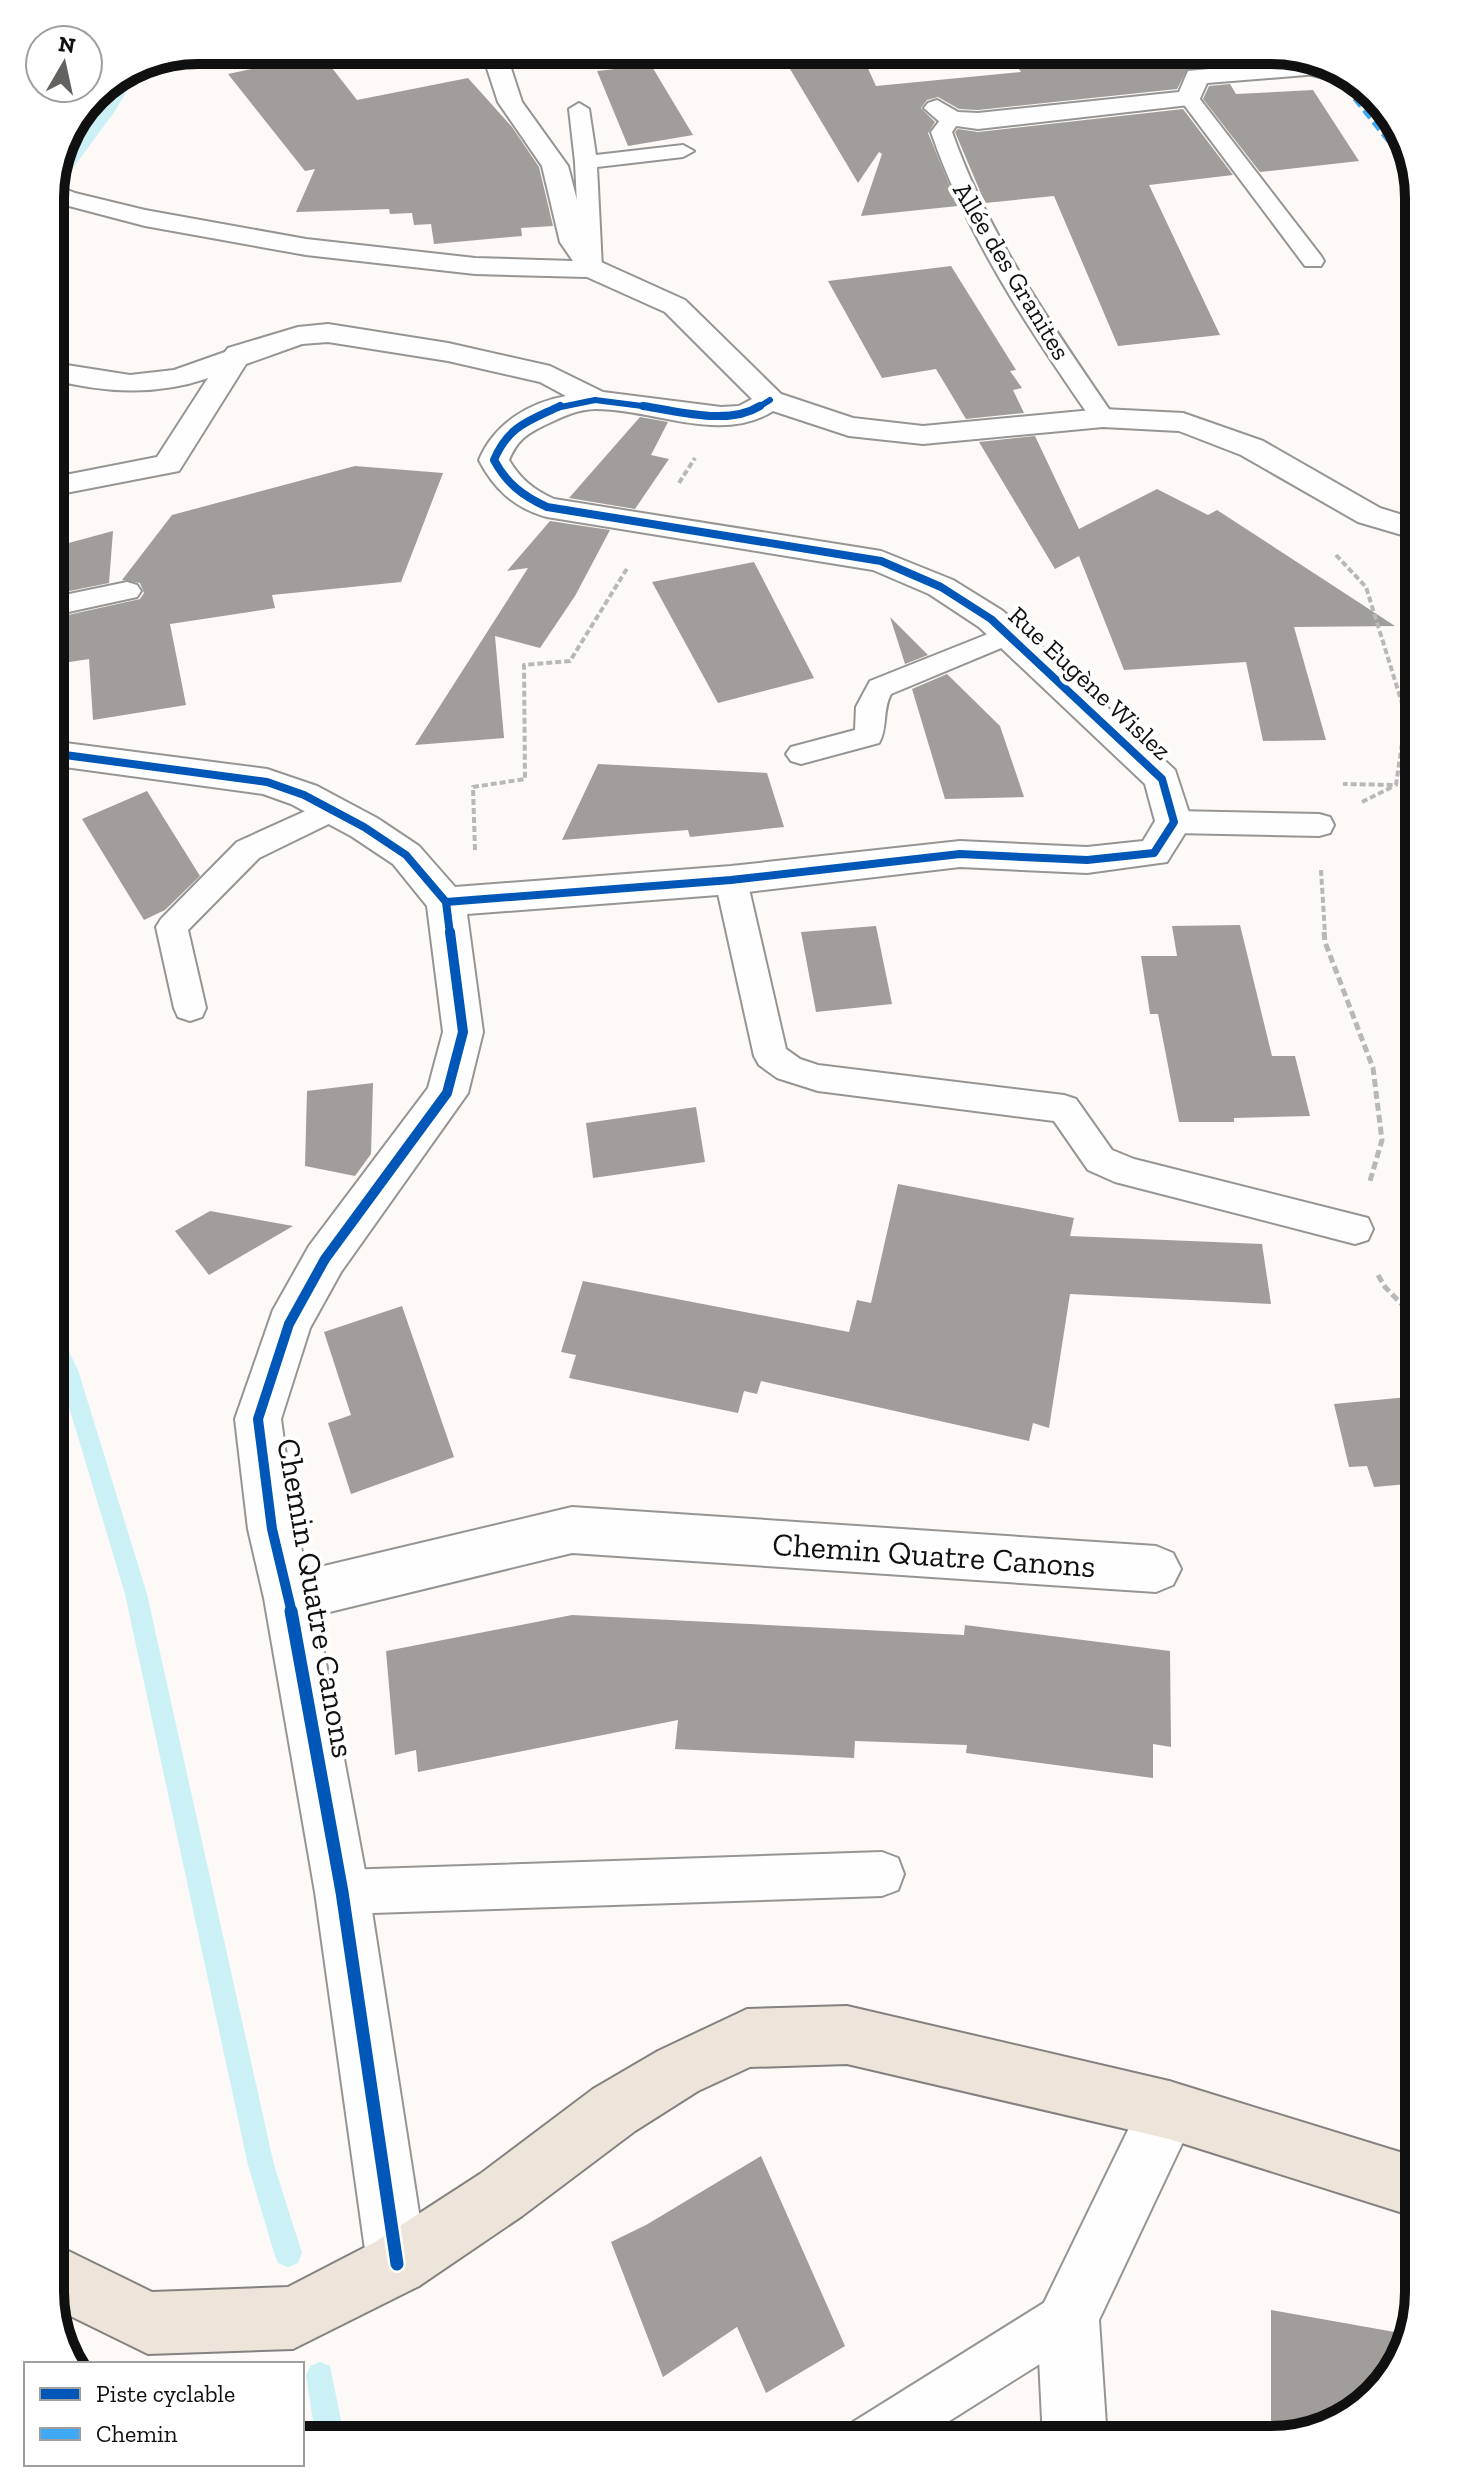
<svg xmlns="http://www.w3.org/2000/svg" width="1469" height="2490" font-family="'Zilla Slab',serif">
<rect width="100%" height="100%" fill="#fcf9f6"/>
<g fill="none" stroke-linecap="round" stroke-linejoin="round">
<g fill="#cbf1f7" fill-rule="evenodd">
<path d="M 145,61 L 115,111 L 64,180 L 56,180 L 58,171 L 130,69 Z"/>
<path d="M 50,1324 L 57,1327 L 78,1370 L 147,1594 L 274,2165 L 302,2253 L 298,2263 L 288,2267 L 278,2263 L 274,2253 L 248,2165 L 125,1594 L 58,1370 L 50,1355 Z"/>
<path d="M 320,2362 L 330,2366 L 345,2440 L 316,2440 L 306,2376 L 310,2366 Z"/>
</g>
</g>
<g fill="#a09d9b">
<path d="M 1147,50 L 1208,50 L 1217,65 L 1188,68 L 1177,89 L 978,110 L 959,109 L 938,97 L 927,100 L 921,108 L 935,122 L 928,133 L 958,206 L 861,216 L 882,154 L 879,152 L 858,183 L 790,69 L 866,64 L 876,86 L 1021,72 L 1017,66 Z"/>
<path d="M 308,57 L 313,62 L 325,59 L 357,100 L 468,78 L 512,127 L 539,167 L 553,226 L 521,228 L 522,236 L 434,244 L 431,224 L 414,225 L 412,213 L 390,214 L 389,209 L 296,212 L 315,169 L 305,171 L 228,74 Z"/>
<path d="M 651,65 L 693,135 L 628,146 L 597,71 Z"/>
<path d="M 1230,84 L 1236,94 L 1313,90 L 1359,161 L 1260,172 L 1203,99 L 1209,86 Z"/>
<path d="M 1183,109 L 1233,175 L 1149,185 L 1220,335 L 1118,346 L 1054,196 L 985,203 L 955,132 L 958,129 L 978,132 Z"/>
<path d="M 951,266 L 1016,370 L 1010,371 L 1022,388 L 1013,390 L 1024,413 L 966,419 L 936,369 L 882,378 L 828,281 Z"/>
<path d="M 640,417 L 668,422 L 651,455 L 669,459 L 635,509 L 569,498 Z"/>
<path d="M 1035,436 L 1079,529 L 1157,489 L 1208,515 L 1217,510 L 1395,626 L 1294,627 L 1326,740 L 1263,741 L 1246,662 L 1124,670 L 1079,556 L 1055,569 L 979,442 Z"/>
<path d="M 355,466 L 443,473 L 401,582 L 272,595 L 275,608 L 170,624 L 186,705 L 93,720 L 89,659 L 50,665 L 50,619 L 140,599 L 144,593 L 140,583 L 122,580 L 172,515 Z"/>
<path d="M 550,521 L 610,530 L 575,596 L 540,648 L 495,636 L 504,738 L 415,745 L 528,568 L 507,571 Z"/>
<path d="M 113,531 L 109,583 L 50,595 L 50,548 Z"/>
<path d="M 754,562 L 814,678 L 718,703 L 652,582 Z"/>
<path d="M 890,617 L 928,655 L 905,664 Z"/>
<path d="M 947,674 L 1000,726 L 1024,797 L 945,799 L 912,689 Z"/>
<path d="M 598,764 L 767,773 L 784,827 L 690,837 L 688,830 L 562,840 Z"/>
<path d="M 147,791 L 200,876 L 165,910 L 144,920 L 82,819 Z"/>
<path d="M 1240,925 L 1272,1056 L 1295,1056 L 1310,1116 L 1234,1118 L 1234,1122 L 1179,1122 L 1158,1014 L 1150,1014 L 1141,956 L 1177,956 L 1172,926 Z"/>
<path d="M 876,926 L 892,1004 L 816,1012 L 801,932 Z"/>
<path d="M 373,1083 L 371,1154 L 355,1176 L 305,1166 L 307,1091 Z"/>
<path d="M 696,1107 L 705,1162 L 593,1178 L 586,1123 Z"/>
<path d="M 898,1184 L 1074,1218 L 1070,1236 L 1262,1244 L 1271,1304 L 1070,1294 L 1049,1428 L 1033,1423 L 1029,1441 L 761,1381 L 757,1394 L 744,1391 L 738,1413 L 569,1378 L 576,1355 L 561,1352 L 583,1281 L 849,1332 L 857,1300 L 871,1303 Z"/>
<path d="M 210,1211 L 293,1226 L 209,1275 L 175,1231 Z"/>
<path d="M 402,1306 L 454,1457 L 351,1494 L 328,1423 L 351,1415 L 324,1332 Z"/>
<path d="M 1419,1396 L 1419,1483 L 1374,1487 L 1367,1466 L 1349,1467 L 1334,1404 Z"/>
<path d="M 572,1615 L 964,1635 L 965,1625 L 1170,1651 L 1171,1747 L 1153,1744 L 1153,1778 L 966,1753 L 967,1745 L 855,1741 L 854,1758 L 675,1749 L 678,1720 L 418,1772 L 416,1750 L 395,1755 L 386,1651 Z"/>
<path d="M 761,2156 L 845,2346 L 766,2393 L 737,2327 L 663,2377 L 611,2242 L 646,2225 Z"/>
<path d="M 1271,2310 L 1406,2334 L 1394,2374 L 1336,2425 L 1271,2440 Z"/>
</g>
<g fill="none" stroke-linecap="round" stroke-linejoin="round">
<g stroke="#969594" stroke-width="4">
<g id="service">
<path d="M 1306,62 L 1334,69 L 1346,75 L 1336,81 L 1299,72 L 1296,68 Z"/>
<path d="M 1189,92 L 1196,94 L 1321,256 L 1324,261 L 1321,266 L 1305,266 L 1179,98 Z"/>
<path d="M 579,103 L 589,109 L 596,155 L 683,145 L 694,151 L 683,157 L 597,167 L 602,268 L 599,273 L 583,273 L 580,268 L 575,162 L 569,109 Z"/>
<path d="M 951,113 L 961,119 L 952,132 C 989,238 1053,326 1115,418 L 1112,423 L 1094,423 C 1030,331 968,239 931,132 L 944,115 Z"/>
<path d="M 127,582 L 137,585 L 141,591 L 137,597 L 50,616 L 50,598 Z"/>
<path d="M 1008,626 L 1018,629 L 1022,635 L 1018,641 L 891,694 C 882,711 888,728 879,743 L 801,764 L 791,761 L 786,754 L 791,747 L 855,730 L 856,707 L 870,681 Z"/>
<path d="M 332,799 L 343,803 L 347,810 L 343,817 L 259,858 L 188,930 L 206,1008 L 202,1017 L 190,1021 L 178,1017 L 174,1008 L 156,927 L 161,919 L 237,842 Z"/>
<path d="M 1174,811 L 1319,814 L 1330,817 L 1334,825 L 1330,833 L 1319,836 L 1174,833 L 1163,830 L 1159,822 L 1163,814 Z"/>
<path d="M 731,869 L 742,872 L 747,880 L 786,1049 L 800,1059 L 818,1065 L 1064,1095 L 1076,1099 L 1112,1150 L 1134,1159 L 1368,1218 L 1373,1229 L 1368,1240 L 1355,1244 L 1115,1182 L 1088,1170 L 1054,1121 L 818,1091 L 777,1078 L 759,1065 L 754,1056 L 715,880 L 720,872 Z"/>
<path d="M 882,1852 L 898,1858 L 904,1874 L 898,1890 L 882,1896 L 342,1914 L 326,1908 L 320,1892 L 326,1876 L 342,1870 Z"/>
<path d="M 1068,2292 L 1086,2299 L 1093,2317 L 1086,2335 L 919,2440 L 845,2440 L 853,2422 L 1050,2299 Z"/>
</g>
</g>
<g stroke="#969594" stroke-width="4">
<g id="minor">
<path d="M 481,50 L 505,50 L 522,102 L 568,166 L 588,242 L 601,262 L 685,300 L 781,394 L 853,418 L 923,426 L 1103,409 L 1183,413 L 1263,441 L 1380,508 L 1419,520 L 1419,540 L 1358,522 L 1241,455 L 1179,431 L 1103,427 L 923,444 L 849,436 L 773,411 C 721,444 653,409 596,409 C 577,409 560,418 543,426 C 525,435 517,441 509,460 C 520,479 534,490 554,499 L 881,551 L 953,580 L 1003,611 L 1175,770 L 1192,822 L 1167,862 L 1087,873 L 960,867 L 731,894 L 467,914 L 483,1032 L 468,1093 L 341,1272 L 310,1328 L 281,1419 L 296,1529 L 307,1570 L 572,1507 L 1156,1546 L 1173,1553 L 1181,1569 L 1173,1585 L 1156,1592 L 572,1553 L 317,1615 L 369,1892 L 427,2264 L 419,2286 L 397,2294 L 375,2286 L 367,2264 L 315,1892 L 264,1598 L 248,1529 L 235,1419 L 273,1310 L 309,1246 L 428,1088 L 443,1032 L 427,906 L 393,864 L 351,836 L 291,804 L 263,794 L 50,765 L 50,741 L 267,769 L 317,786 L 377,818 L 419,846 L 455,887 L 731,866 L 960,841 L 1087,847 L 1143,841 L 1155,821 L 1145,784 L 979,627 L 929,594 L 873,570 L 547,517 C 514,508 494,489 479,460 C 494,424 528,403 566,396 L 540,382 L 448,361 L 328,342 L 302,344 L 246,364 L 179,471 L 50,496 L 50,478 L 157,457 L 208,378 C 156,396 104,393 50,379 L 50,367 L 60,364 L 130,375 L 174,370 L 225,352 L 228,348 L 298,327 L 328,324 L 448,343 L 550,366 L 603,392 L 721,407 L 739,406 L 752,399 L 665,312 L 587,277 L 475,274 L 306,255 L 145,226 L 50,201 L 53,184 L 75,193 L 145,210 L 306,239 L 475,258 L 573,261 L 560,242 L 542,166 L 498,102 Z"/>
<path d="M 1282,51 L 1313,61 L 1318,68 L 1315,73 L 1306,75 L 1207,83 L 1198,103 L 1189,105 L 978,129 L 942,124 L 924,108 L 928,103 L 937,100 L 958,112 L 978,113 L 1179,92 L 1188,71 L 1286,62 L 1280,54 Z"/>
<path d="M 1169,2081 L 1190,2089 L 1198,2110 L 1099,2320 L 1107,2440 L 1043,2440 L 1037,2317 L 1148,2089 Z"/>
</g>
</g>
<g stroke="#848281" stroke-width="4">
<path id="primary" d="M 847,2006 L 1169,2081 L 1419,2158 L 1419,2218 L 1169,2139 L 847,2064 L 750,2067 L 698,2091 L 635,2131 L 522,2216 L 419,2286 L 293,2349 L 148,2354 L 54,2308 L 50,2292 L 50,2242 L 152,2292 L 288,2287 L 375,2242 L 480,2174 L 593,2089 L 658,2051 L 747,2009 Z"/>
</g>
<g stroke="#b9b8b8" stroke-width="4" stroke-dasharray="6 3" stroke-linecap="butt">
<path d="M 679,483 L 695,458"/>
<path d="M 1336,555 L 1366,587 L 1406,716 L 1396,785 L 1343,784"/>
<path d="M 1362,802 L 1392,787"/>
<path d="M 475,850 L 473,787 L 525,779 L 524,665 L 570,661 L 628,567"/>
<path d="M 1321,870 L 1325,934"/>
</g>
<g stroke="#b9b8b8" stroke-width="5" stroke-dasharray="8 4" stroke-linecap="butt">
<path d="M 1324,932 L 1325,942 L 1373,1068 L 1382,1140 L 1370,1181"/>
<path d="M 1378,1275 L 1385,1287 L 1419,1322"/>
</g>
<use href="#service" fill="#fffefe" fill-rule="evenodd"/>
<use href="#minor" fill="#fffefe" fill-rule="evenodd"/>
<use href="#primary" fill="#eee5da" fill-rule="evenodd"/>
<path stroke="#3fa9f5" stroke-width="5" stroke-dasharray="10 5" stroke-linecap="butt" d="M 1336,75 L 1412,170"/>
<g stroke="#fff" stroke-width="9">
<g id="cycleway-far3">
<path d="M 556,408 L 595,400 L 658,408"/>
<path d="M 757,408 L 770,400"/>
</g>
</g>
<g stroke="#fff" stroke-width="12">
<g id="cycleway-far2">
<path d="M 643,406 C 679,411 728,426 760,406"/>
<path d="M 50,753 L 267,782 L 304,795 L 364,827 L 406,855 L 446,902 L 450,934"/>
<path d="M 446,902 L 731,880 L 960,854 L 1087,860 L 1154,853 L 1174,822 L 1162,779 L 991,619 L 941,587 L 881,561 L 547,507 C 523,496 507,484 494,460 C 508,426 529,421 560,406"/>
</g>
</g>
<g stroke="#fff" stroke-width="15">
<path id="cycleway-far1" d="M 292,1613 L 272,1529 L 258,1419 L 289,1324 L 325,1259 L 447,1093 L 463,1032 L 450,932"/>
</g>
<g stroke="#fff" stroke-width="18">
<path id="cycleway" d="M 291,1611 L 342,1892 L 397,2264"/>
</g>
<use href="#cycleway-far3" stroke="#0057b8" stroke-width="6"/>
<use href="#cycleway-far2" stroke="#0057b8" stroke-width="8"/>
<use href="#cycleway-far1" stroke="#0057b8" stroke-width="10"/>
<use href="#cycleway" stroke="#0057b8" stroke-width="13"/>
</g>
<g text-anchor="middle" stroke-width="8" stroke-linejoin="round" paint-order="stroke">
<g font-size="26" fill="#101010" stroke="#fff">
<text transform="translate(1012 271) rotate(59)" y="9">Allée des Granites</text>
<text transform="translate(1090 683) rotate(43)" y="9">Rue Eugène Wislez</text>
</g>
<g font-size="32" fill="#101010" stroke="#fff">
<text transform="translate(934 1555) rotate(4)" y="11">Chemin Quatre Canons</text>
<text transform="translate(316 1598) rotate(80)" y="11">Chemin Quatre Canons</text>
</g>
</g>
<path d="M0 0H1469V2490H0ZM198 64H1271A134 134 0 0 1 1405 198V2292A134 134 0 0 1 1271 2426H198A134 134 0 0 1 64 2292V198A134 134 0 0 1 198 64Z" fill="#fff" fill-rule="evenodd"/>
<path fill="none" stroke="#101010" stroke-width="10" d="M198 64H1271A134 134 0 0 1 1405 198V2292A134 134 0 0 1 1271 2426H198A134 134 0 0 1 64 2292V198A134 134 0 0 1 198 64Z"/>
<rect x="24" y="2362" width="280" height="104" fill="#ffffff" stroke="#9f9f9f" stroke-width="2"/>
<rect x="40" y="2388" width="40" height="12" fill="#0057b8" stroke="#9f9f9f" stroke-width="2"/>
<text x="96" y="2402" font-size="24" fill="#101010">Piste cyclable</text>
<rect x="40" y="2428" width="40" height="12" fill="#3fa9f5" stroke="#9f9f9f" stroke-width="2"/>
<text x="96" y="2442" font-size="24" fill="#101010">Chemin</text>
<g transform="translate(64 64) rotate(9)"><circle r="38" fill="#ffffff" stroke="#9f9f9f" stroke-width="2"/>
<path d="M0-6L14 30L0 20L-14 30Z" fill="#636260"/>
<text y="-12" font-size="22" font-weight="bold" text-anchor="middle" fill="#101010">N</text>
</g>
</svg>
